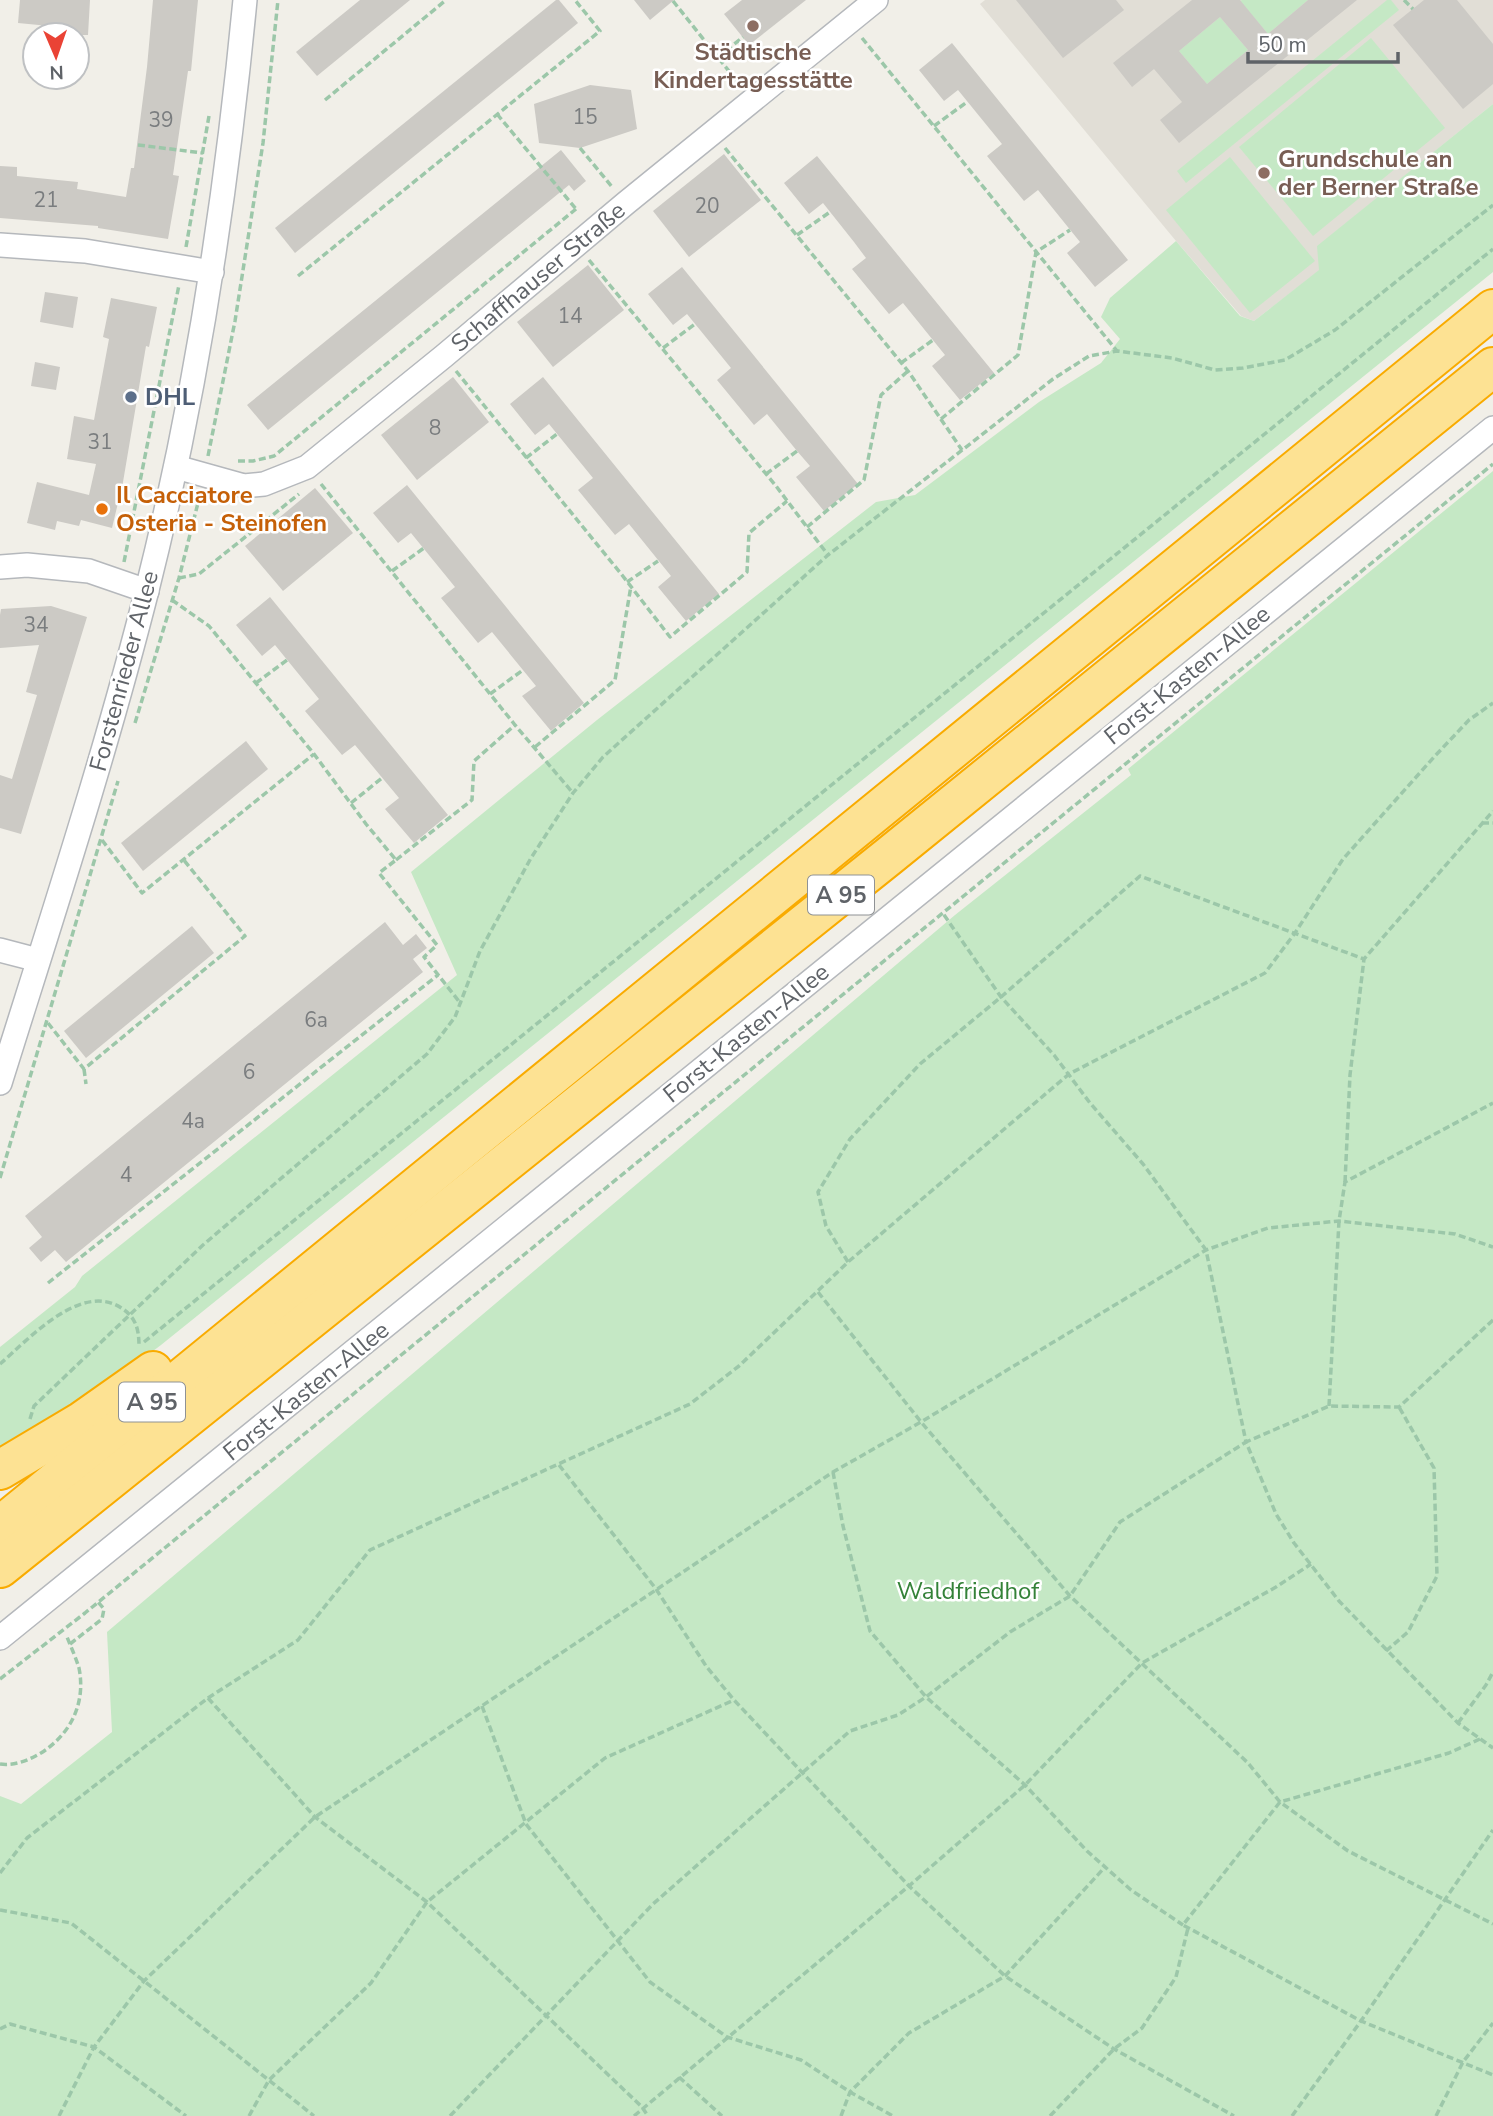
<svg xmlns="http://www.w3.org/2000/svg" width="1493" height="2116" font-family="'Nunito Sans',sans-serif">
<rect width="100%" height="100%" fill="#f1efe8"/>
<path fill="#e1ded6" d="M 985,0 L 1493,0 L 1493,104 L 1318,246 L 1320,270 L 1254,321 L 1241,316 L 1176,241 L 980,4 Z"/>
<g fill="#c5e8c5">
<path d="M 1242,0 L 1308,0 L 1268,34 L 1240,1 Z"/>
<path d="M 1387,0 L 1391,0 L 1399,10 L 1186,183 L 1177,171 Z"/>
<path d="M 1220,17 L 1248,50 L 1207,84 L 1179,51 Z"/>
<path d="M 1371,38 L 1445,128 L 1313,236 L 1239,147 Z"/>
<path d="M 1493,104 L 1493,272 L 161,1345 L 121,1375 L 0,1451 L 0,1347 L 75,1287 L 82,1276 L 457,975 L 411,872 L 597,720 L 876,502 L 915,495 L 1039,402 L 1101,363 L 1120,339 L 1101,317 L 1110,298 L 1176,241 L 1240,316 L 1254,321 L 1319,270 L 1317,246 Z"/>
<path d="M 1230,157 L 1315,261 L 1250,313 L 1166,210 Z"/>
<path d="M 1493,471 L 1493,2116 L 0,2116 L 0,1796 L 21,1804 L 112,1732 L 107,1632 L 955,915 L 1131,775 L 1128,769 Z"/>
</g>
<g fill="#cccac5" fill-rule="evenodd">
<path d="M 20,0 L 90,0 L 88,35 L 70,35 L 70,28 L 18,23 Z"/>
<path d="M 153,0 L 198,0 L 191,71 L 188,71 L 173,175 L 179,176 L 168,239 L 98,228 L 98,226 L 0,218 L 0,166 L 17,167 L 17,176 L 78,182 L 77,189 L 126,197 L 131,168 L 134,168 L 147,67 Z"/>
<path d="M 360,0 L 410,0 L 317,76 L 296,52 Z"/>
<path d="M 556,0 L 559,0 L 578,23 L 295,253 L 275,228 Z"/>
<path d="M 634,0 L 674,0 L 650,20 Z"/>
<path d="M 742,0 L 806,0 L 749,45 L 724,14 Z"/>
<path d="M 1016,0 L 1116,0 L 1124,10 L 1063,58 Z"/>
<path d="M 1192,0 L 1240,0 L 1268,34 L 1308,0 L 1357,0 L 1179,143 L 1160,120 L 1182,102 L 1154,69 L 1132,87 L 1113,63 ZM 1220,17 L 1248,50 L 1207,84 L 1179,51 Z"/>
<path d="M 1424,0 L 1457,0 L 1493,44 L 1493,84 L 1463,109 L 1393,25 Z"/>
<path d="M 952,43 L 1128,260 L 1095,287 L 1067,253 L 1080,242 L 1038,190 L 1024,201 L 987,156 L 1002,144 L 958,90 L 944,101 L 919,70 Z"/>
<path d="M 590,85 L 631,90 L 637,129 L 580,148 L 539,143 L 534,104 Z"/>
<path d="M 561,150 L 586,181 L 574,191 L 569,185 L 268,430 L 247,405 Z"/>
<path d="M 724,154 L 761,200 L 689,257 L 653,211 Z"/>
<path d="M 817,156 L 994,373 L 960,400 L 932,366 L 945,355 L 903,303 L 889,314 L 852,269 L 866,258 L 854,242 L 823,203 L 809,214 L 784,183 Z"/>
<path d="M 588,265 L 624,310 L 553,367 L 517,322 Z"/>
<path d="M 682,267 L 858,484 L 824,511 L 796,477 L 810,466 L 797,451 L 767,414 L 754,425 L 717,380 L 731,368 L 687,314 L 673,325 L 648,294 Z"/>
<path d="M 45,292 L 78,297 L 73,328 L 40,322 Z"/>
<path d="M 111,298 L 157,307 L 149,347 L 146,346 L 123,482 L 112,528 L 81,520 L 79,526 L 57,521 L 55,530 L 27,523 L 37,482 L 89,495 L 96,464 L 67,459 L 74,416 L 94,420 L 109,339 L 103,337 Z"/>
<path d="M 35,362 L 60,367 L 56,390 L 31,386 Z"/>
<path d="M 453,377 L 489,422 L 417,480 L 381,435 Z"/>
<path d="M 543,377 L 719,594 L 686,621 L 658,587 L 671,576 L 629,524 L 615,535 L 578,490 L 593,478 L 549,424 L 535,435 L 510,404 Z"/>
<path d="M 407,485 L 584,703 L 551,731 L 522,696 L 536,686 L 492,632 L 478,643 L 441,598 L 455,587 L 411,533 L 398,543 L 373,513 Z"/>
<path d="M 315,488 L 353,533 L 283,591 L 245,546 Z"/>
<path d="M 270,597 L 448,815 L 414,843 L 385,809 L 399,798 L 355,745 L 342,755 L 305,711 L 319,699 L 275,645 L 262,656 L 236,625 Z"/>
<path d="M 51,606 L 87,617 L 21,834 L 0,828 L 0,775 L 12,779 L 37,695 L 26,692 L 39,645 L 0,648 L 0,615 L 1,609 Z"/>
<path d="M 246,741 L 268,769 L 143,871 L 121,843 Z"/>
<path d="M 385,922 L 403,945 L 416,934 L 427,948 L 413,959 L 423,972 L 66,1262 L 55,1250 L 41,1262 L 29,1248 L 42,1237 L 25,1216 Z"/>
<path d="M 192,926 L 214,953 L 86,1058 L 64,1031 Z"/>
</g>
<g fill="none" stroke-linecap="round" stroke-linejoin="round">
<g stroke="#b5b8bc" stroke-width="26">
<g id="street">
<path d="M 0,245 L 85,251 L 212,272"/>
<path d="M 176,467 L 244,486 L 264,484 L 307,467 L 444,356 L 626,203 L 876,0"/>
<path d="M 0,567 L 27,565 L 89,571 L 147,591"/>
<path d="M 0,950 L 38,960"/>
<path d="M 0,1083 C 51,920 105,756 147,590 C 196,396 226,199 245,0"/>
<path d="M 0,1638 L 1493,428"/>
</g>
</g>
<g stroke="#f9ab00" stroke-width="42">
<g id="highway">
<path d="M 0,1470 L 82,1421 L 153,1371"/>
<path d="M 0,1526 L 1493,309"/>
<path d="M 0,1568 L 889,856 L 1493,367"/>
</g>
</g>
<g stroke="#9cc7a9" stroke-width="3.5" stroke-dasharray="7 3.5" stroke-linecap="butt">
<path d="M 1404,0 L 1413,9"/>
<path d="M 673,1 L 740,85"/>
<path d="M 862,38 L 1117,351"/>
<path d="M 718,57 L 743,37"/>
<path d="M 325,100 L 446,0"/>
<path d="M 497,114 L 576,209"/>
<path d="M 934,126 L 967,102"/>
<path d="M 138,145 L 203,153"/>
<path d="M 580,148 L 613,188"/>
<path d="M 725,148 L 908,371 L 962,450"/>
<path d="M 797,235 L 830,212"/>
<path d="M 186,247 L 209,116"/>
<path d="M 589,260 L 776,486 L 828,555"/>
<path d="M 298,276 L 600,31 L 575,0"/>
<path d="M 663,348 L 695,324"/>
<path d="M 901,363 L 933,340"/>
<path d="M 456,371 L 622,575 L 670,637 L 747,572 L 749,533 L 787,501"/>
<path d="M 941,419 L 1018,355 L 1036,252 L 1070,230"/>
<path d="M 208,456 L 235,321 L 263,143 L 278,0"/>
<path d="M 526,458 L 557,434"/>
<path d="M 238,461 L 253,461 L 274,456 L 576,209"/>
<path d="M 766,474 L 797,451"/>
<path d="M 321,484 L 515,725 L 573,793"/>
<path d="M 807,527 L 864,480 L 881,395 L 908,371"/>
<path d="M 124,562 L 179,285"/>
<path d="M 392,571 L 424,548"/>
<path d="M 179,578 L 199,574 L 299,494"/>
<path d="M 627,582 L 658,561"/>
<path d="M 172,600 L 209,626 L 314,754 L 366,824 L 396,860 L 379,873 L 437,945 L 424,957 L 461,1004"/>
<path d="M 256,683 L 287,660"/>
<path d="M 490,694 L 523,670"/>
<path d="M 135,723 L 179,578 L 200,495"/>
<path d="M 535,747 L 615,680 L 631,586"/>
<path d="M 351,803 L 382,778"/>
<path d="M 1482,823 L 1493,823"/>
<path d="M 102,840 L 142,893 L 314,754"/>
<path d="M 396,860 L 472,800 L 474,761 L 515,725"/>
<path d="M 48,1023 L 84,1069 L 245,936 L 183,859"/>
<path d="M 84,1069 L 86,1084"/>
<path d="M 0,1178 L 118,781"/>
<path d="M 1345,1182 L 1350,1075 L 1364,959 L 1493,811"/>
<path d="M 848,1262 L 826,1226 L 818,1192 L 850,1139 L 920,1064 L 1001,997 L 1140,876 L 1364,959"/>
<path d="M 48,1283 L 438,975"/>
<path d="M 818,1292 L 921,1422 L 1070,1596 L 1248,1763 L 1280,1802 L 1348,1851 L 1493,1924"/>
<path d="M 1493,1320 L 1399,1407 L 1329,1406 L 1246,1442 L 1276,1514 L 1294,1543 L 1339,1601 L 1458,1723 L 1493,1748"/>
<path d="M 144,1342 L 1493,249"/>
<path d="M 0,1364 C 30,1338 82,1280 123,1309 C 137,1319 139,1331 139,1347"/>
<path d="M 1329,1406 L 1339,1221 L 1345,1182 L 1493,1103"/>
<path d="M 30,1419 L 34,1406 L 203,1245 L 427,1054 L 455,1017 L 480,951 L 531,858 L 573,793 L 603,757 L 828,555 L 1053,379 L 1089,356 L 1117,351 L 1172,358 L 1215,370 L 1243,368 L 1285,360 L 1335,330 L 1493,205"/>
<path d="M 559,1465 L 656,1589 L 706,1666 L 734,1700 L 909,1886 L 1005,1976 L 1114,2049 L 1234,2116"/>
<path d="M 833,1472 L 843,1526 L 870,1631 L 926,1697 L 1025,1785 L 1087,1851 L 1131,1890 L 1183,1925"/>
<path d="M 70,1644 L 102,1619 L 104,1609 L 98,1602"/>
<path d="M 1386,1651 L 1408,1632 L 1437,1576 L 1434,1468 L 1399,1407"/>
<path d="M 0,1679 L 85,1613 L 1493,464"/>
<path d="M 208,1698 L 315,1817 L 427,1902 L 642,2107 L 648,2116"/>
<path d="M 482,1706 L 526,1824 L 650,1982 L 727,2037 L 801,2060 L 850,2092 L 893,2116"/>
<path d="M 1458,1723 L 1486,1685 L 1493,1672"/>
<path d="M 1480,1739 L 1449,1753 L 1280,1802 L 1183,1925 L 1361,2021 L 1493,2075"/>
<path d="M 0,1764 C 15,1766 29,1760 41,1753 C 71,1734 86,1703 79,1668 C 76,1658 71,1647 67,1637"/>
<path d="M 0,1873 L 27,1838 L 208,1698 L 298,1640 L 370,1550 L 690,1404 L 739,1366 L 848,1262 L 1069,1074 L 1265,973 L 1295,933 L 1343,859 L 1434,757 L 1469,720 L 1493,703"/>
<path d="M 0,1910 L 71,1923 L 314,2116"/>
<path d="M 0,2029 L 10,2024 L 94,2047 L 186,2116"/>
<path d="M 679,2077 L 722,2116"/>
<path d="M 59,2116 L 94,2047 L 144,1981 L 315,1817 L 833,1472 L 921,1422 L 1206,1250 L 1268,1228 L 1339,1221 L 1455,1234 L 1493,1247"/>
<path d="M 249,2116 L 269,2080 L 371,1983 L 427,1902 L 605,1758 L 734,1700"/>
<path d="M 450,2116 L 653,1904 L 850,1731 L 898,1715 L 926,1697 L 1010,1632 L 1070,1596 L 1120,1522 L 1246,1442 L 1206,1250 L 1143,1164 L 1090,1103 L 1054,1055 L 1001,997 L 942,912"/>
<path d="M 634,2116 L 909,1886 L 1025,1785 L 1142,1663 L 1276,1587 L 1311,1564"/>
<path d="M 841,2116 L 850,2092 L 909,2033 L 1005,1976 L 1105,1867"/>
<path d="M 1050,2116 L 1114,2049 L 1142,2028 L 1176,1977 L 1188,1928"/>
<path d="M 1292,2116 L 1361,2021 L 1493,1830"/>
<path d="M 1436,2116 L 1463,2062 L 1493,2023"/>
</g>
<use href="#street" stroke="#fff" stroke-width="23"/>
<use href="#highway" stroke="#fde293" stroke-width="38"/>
</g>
<g fill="#8d6e63" stroke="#fff" stroke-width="2.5">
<circle cx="753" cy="26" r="7"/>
<circle cx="1264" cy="173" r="7"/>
</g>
<circle fill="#5c6f8a" stroke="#fff" stroke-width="2.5" cx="131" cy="397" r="7"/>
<circle fill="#e8710a" stroke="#fff" stroke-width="2.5" cx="102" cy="509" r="7"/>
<g text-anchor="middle" stroke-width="5" stroke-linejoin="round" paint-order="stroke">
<g font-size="21" fill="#7a7d7f">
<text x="585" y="124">15</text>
<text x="161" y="127">39</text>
<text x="46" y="207">21</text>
<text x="707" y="213">20</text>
<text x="570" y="323">14</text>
<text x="435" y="435">8</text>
<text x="100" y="449">31</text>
<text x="36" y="632">34</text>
<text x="316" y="1027">6a</text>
<text x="249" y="1079">6</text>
<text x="193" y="1128">4a</text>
<text x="126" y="1182">4</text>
</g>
<g fill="#fff" stroke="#8f9295" stroke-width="2">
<rect x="808" y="875.5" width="66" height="39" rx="5"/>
<rect x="119" y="1382.5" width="66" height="39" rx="5"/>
</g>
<g font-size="23" font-weight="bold" fill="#5f6368">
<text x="841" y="903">A 95</text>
<text x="152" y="1410">A 95</text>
</g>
<g font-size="24" font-weight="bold" fill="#785e54" stroke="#fff">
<text x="753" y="60">Städtische<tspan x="753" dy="28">Kindertagesstätte</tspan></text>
<text x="1278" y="167" text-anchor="start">Grundschule an<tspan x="1278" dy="28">der Berner Straße</tspan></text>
</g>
<g font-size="24" fill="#5f6368" stroke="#fff">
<text transform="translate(538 277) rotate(-40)" y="8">Schaffhauser Straße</text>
<text transform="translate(124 671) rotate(-75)" y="8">Forstenrieder Allee</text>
<text transform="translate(1187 675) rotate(-39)" y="8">Forst-Kasten-Allee</text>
<text transform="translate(746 1033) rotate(-39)" y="8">Forst-Kasten-Allee</text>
<text transform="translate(306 1391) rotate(-39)" y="8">Forst-Kasten-Allee</text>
</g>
<g font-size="24" font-weight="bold" fill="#4e5e75" stroke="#fff" text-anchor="start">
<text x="145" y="405">DHL</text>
</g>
<g font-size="24" font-weight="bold" fill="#c56008" stroke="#fff" text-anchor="start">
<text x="116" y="503">Il Cacciatore<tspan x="116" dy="28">Osteria - Steinofen</tspan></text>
</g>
<g font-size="24" fill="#348238" stroke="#fff">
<text x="968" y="1599">Waldfriedhof</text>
</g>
</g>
<g transform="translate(56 56) rotate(178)"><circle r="33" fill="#ffffff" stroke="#bfc1c3" stroke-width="2"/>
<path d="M0-5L12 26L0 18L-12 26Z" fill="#ea4335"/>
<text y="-10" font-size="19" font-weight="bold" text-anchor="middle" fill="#5f6368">N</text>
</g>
<path d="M1248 52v10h150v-10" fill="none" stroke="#5f6368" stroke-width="3.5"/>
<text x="1258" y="52" font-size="21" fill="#5f6368" stroke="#ffffff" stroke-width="5" paint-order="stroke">50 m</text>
</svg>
